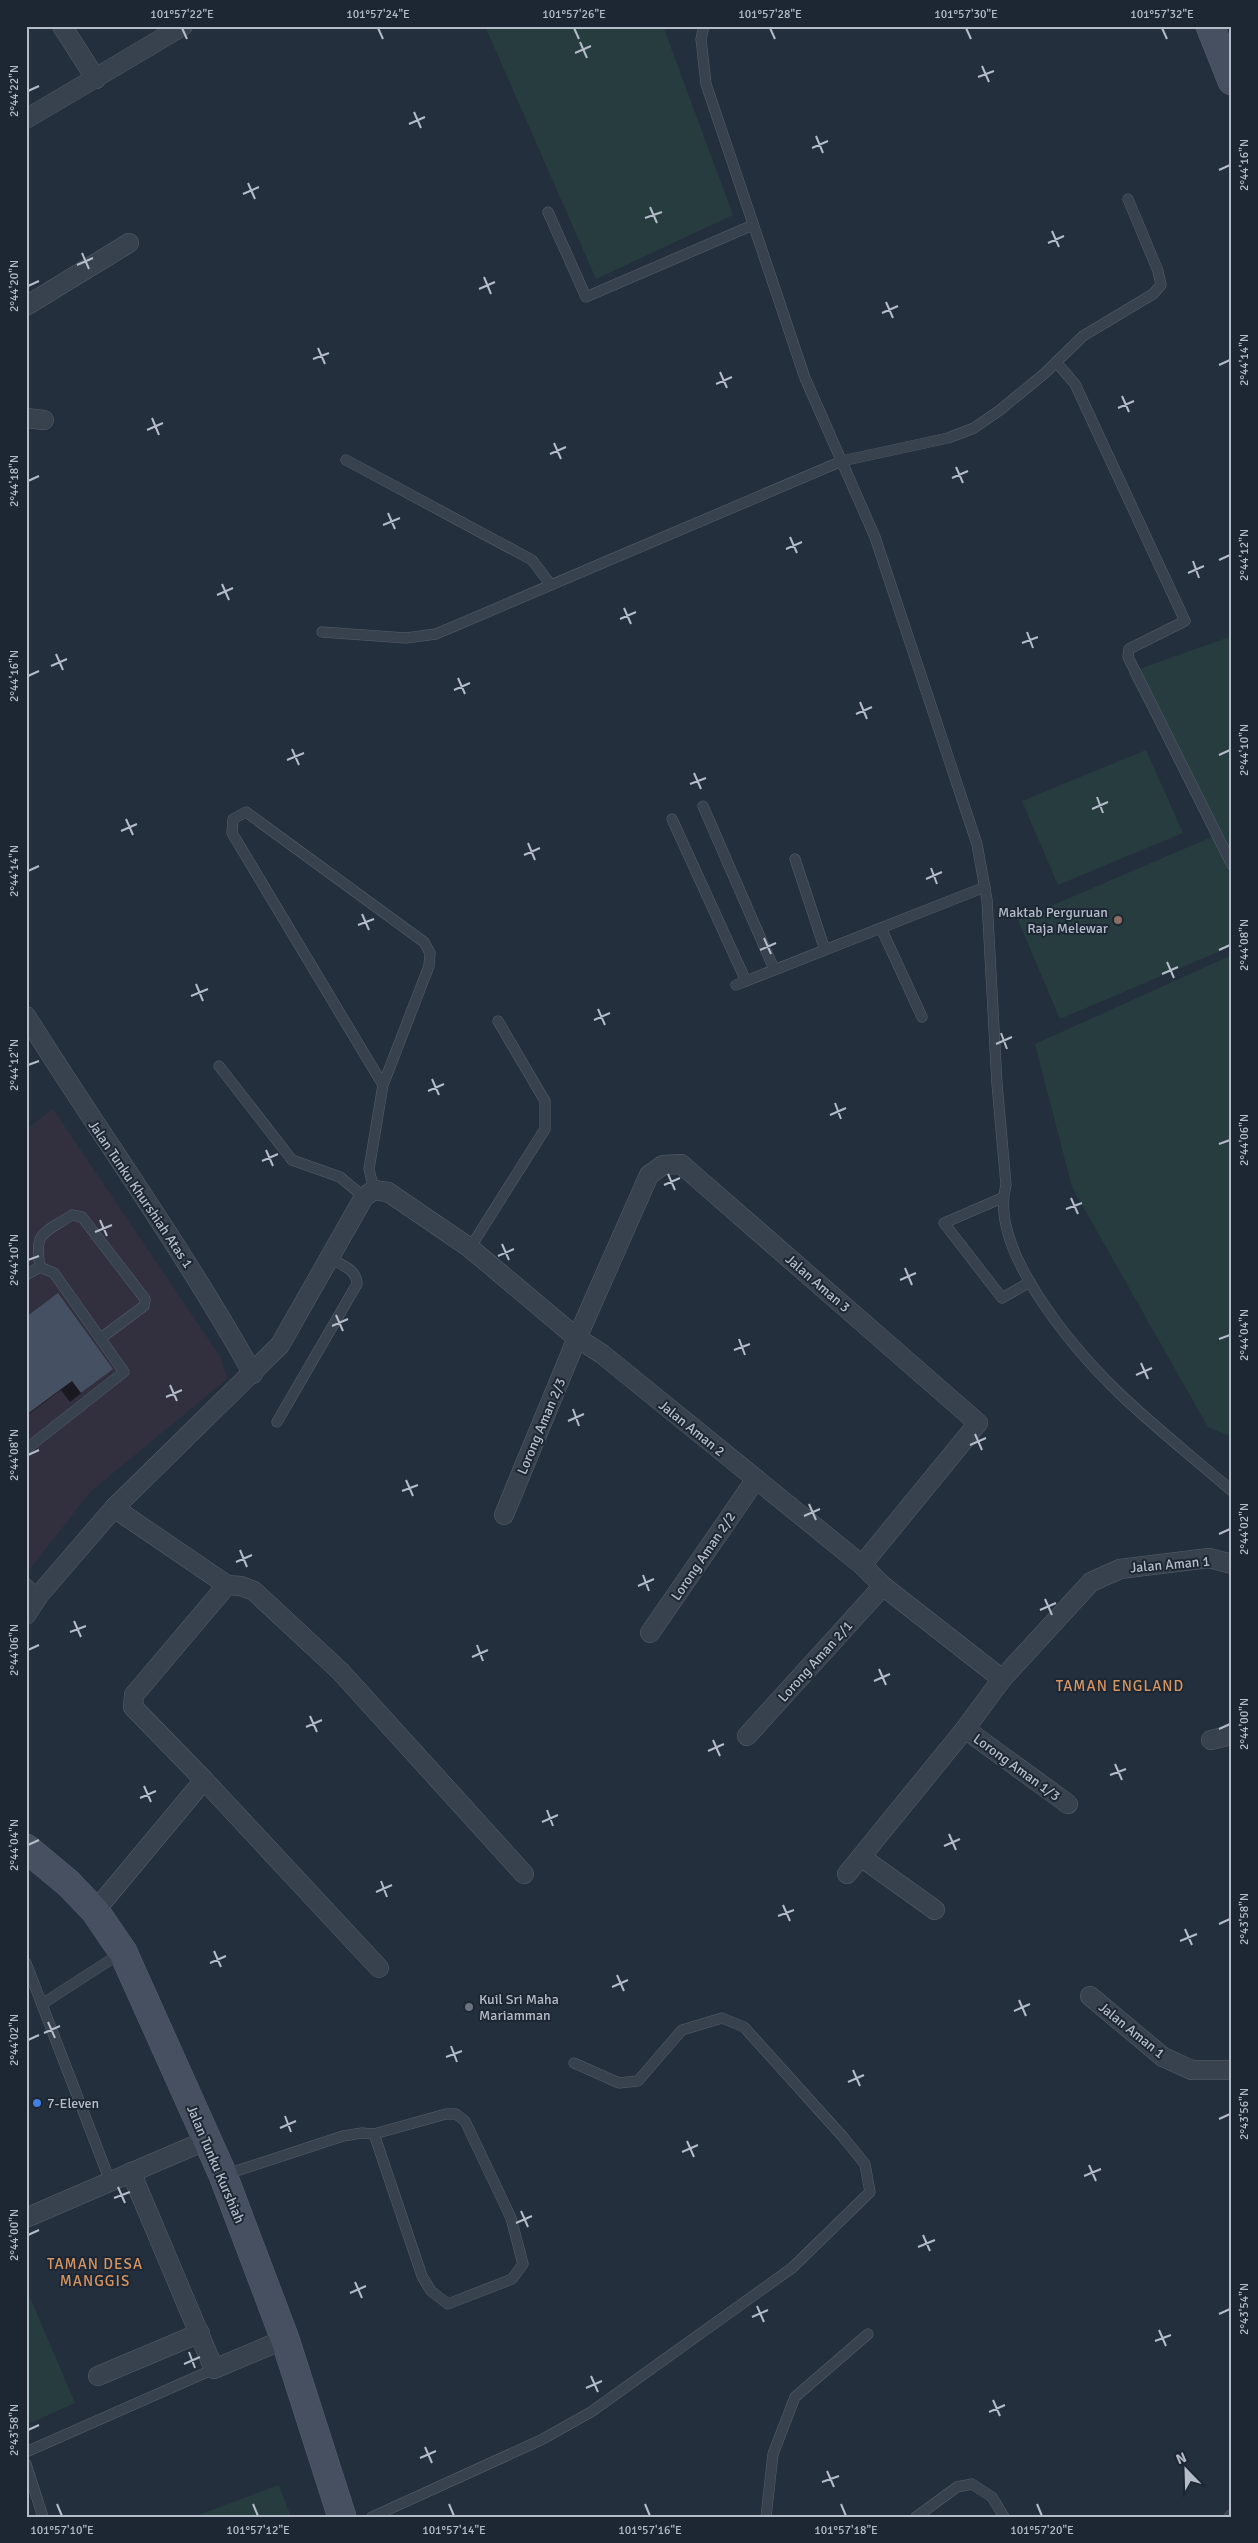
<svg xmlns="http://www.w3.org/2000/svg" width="1258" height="2543" font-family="Signika,sans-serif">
<rect width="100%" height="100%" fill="#242f3e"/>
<path fill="#32303f" d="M 53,1109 L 221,1358 L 227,1379 L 90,1492 L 26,1574 L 26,1130 Z"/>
<g fill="#263c3f">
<path d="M 485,26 L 663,26 L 733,215 L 596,279 Z"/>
<path d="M 1232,636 L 1232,867 L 1128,673 Z"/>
<path d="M 1146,750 L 1183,833 L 1058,885 L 1022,801 Z"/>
<path d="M 1214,836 L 1232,875 L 1232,946 L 1060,1019 L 1018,920 Z"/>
<path d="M 1232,955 L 1232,1437 L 1208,1427 L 1072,1187 L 1035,1044 Z"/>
<path d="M 26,2288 L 75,2403 L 26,2425 Z"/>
<path d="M 279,2485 L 291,2517 L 193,2517 Z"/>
</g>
<path fill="#0007" d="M 26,1318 L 112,1369 L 70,1402 L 61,1390 L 26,1416 Z"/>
<path fill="#455162" d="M 58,1293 L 113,1369 L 81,1393 L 72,1381 L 26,1415 L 26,1317 Z"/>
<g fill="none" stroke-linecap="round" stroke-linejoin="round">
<g stroke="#565f6c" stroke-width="11">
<g id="service">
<path d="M 704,26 L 701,39 L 706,84 L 805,378 L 875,537 L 977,844 L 987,900 L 997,1084 L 1006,1185 C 988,1249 1073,1348 1117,1391 C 1153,1426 1194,1458 1232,1491"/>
<path d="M 548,212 L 586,297 L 753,225"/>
<path d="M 1056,362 L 1075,384 L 1185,621 L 1129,649 L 1128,657 L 1232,865"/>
<path d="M 346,460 L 532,560 L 551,585"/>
<path d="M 322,632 L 406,638 L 436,634 L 842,461 L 948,438 L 974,428 L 1000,410 L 1045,373 L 1083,336 L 1153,294 L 1161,285 L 1158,271 L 1128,199"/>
<path d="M 703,806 L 774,969"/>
<path d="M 672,819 L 746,981"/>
<path d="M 795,859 L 825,950"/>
<path d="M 881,928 L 922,1017"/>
<path d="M 736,985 L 985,887"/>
<path d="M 219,1066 L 292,1160 L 340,1177 L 364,1197"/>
<path d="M 374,1190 L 369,1169 L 383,1085 L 429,966 L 430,953 L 424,942 L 246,812 L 233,819 L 232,833 L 383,1085"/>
<path d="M 1002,1198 L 944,1223 L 1002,1298 L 1030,1282"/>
<path d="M 470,1248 L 545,1129 L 545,1101 L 498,1021"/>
<path d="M 40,1267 C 34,1231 43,1234 72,1215 L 82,1217 L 145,1299 L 144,1306 L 101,1338"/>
<path d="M 26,1275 L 40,1267 L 54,1273 L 124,1372 L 26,1449"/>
<path d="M 277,1422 L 357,1284 C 357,1269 340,1264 329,1258"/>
<path d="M 26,1583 L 39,1595"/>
<path d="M 26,1963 L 110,2181"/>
<path d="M 42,2004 L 121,1953"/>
<path d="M 224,2175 L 343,2136 L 362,2133 L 374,2134 L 446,2114 L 456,2114 L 465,2121 L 511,2218 L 523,2264 L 512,2279 L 448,2304 L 431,2291 L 422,2276 L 374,2134"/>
<path d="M 26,2452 L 214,2369"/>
<path d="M 26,2464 L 43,2517"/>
<path d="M 372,2517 L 541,2440 L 591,2412 L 792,2268 L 870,2192 L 865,2164 L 843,2137 L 744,2027 L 722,2018 L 682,2030 L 638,2081 L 619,2083 L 574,2063"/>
<path d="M 766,2517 L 773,2454 L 795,2397 L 868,2334"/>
<path d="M 916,2517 L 957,2487 L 972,2484 L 992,2497 L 1004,2517"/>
<path d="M 1229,2517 L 1232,2514"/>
</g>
</g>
<g stroke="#565f6c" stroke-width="20">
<g id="minor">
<path d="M 62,26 L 96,79"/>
<path d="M 26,119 L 183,26"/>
<path d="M 26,306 L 129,243"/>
<path d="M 26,418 L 44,420"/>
<path d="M 26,1016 C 101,1136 184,1250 253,1374"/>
<path d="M 114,1508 L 227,1585 L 241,1586 L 254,1591 L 340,1671 L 524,1874"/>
<path d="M 504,1515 L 577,1338 L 649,1175 L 663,1165 L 681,1164 L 978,1423 L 862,1565"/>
<path d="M 26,1615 L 39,1595 L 114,1508 L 280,1345 L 364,1197 L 374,1190 L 388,1192 L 470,1248 L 577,1338 L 602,1354 L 862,1565 L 883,1586 L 1002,1679"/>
<path d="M 650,1633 L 756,1479"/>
<path d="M 965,1729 L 1068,1804"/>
<path d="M 747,1736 L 883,1586"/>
<path d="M 1211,1740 L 1232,1735"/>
<path d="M 204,1780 L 379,1968"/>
<path d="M 861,1857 L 935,1910"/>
<path d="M 847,1874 L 965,1729 L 1002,1679 L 1091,1582 L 1120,1569 L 1209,1558 L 1232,1564"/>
<path d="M 95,1911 L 204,1780 L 133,1707 L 134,1695 L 227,1585"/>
<path d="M 1090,1996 L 1163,2057 L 1192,2070 L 1232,2070"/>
<path d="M 131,2172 L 214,2369 L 285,2339"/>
<path d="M 28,2217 L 207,2140"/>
<path d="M 98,2376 L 200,2333"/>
</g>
</g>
<g stroke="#565f6c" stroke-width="29">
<g id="secondary">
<path d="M 1210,26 L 1232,81"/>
<path d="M 26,1848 L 68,1883 L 95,1911 L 123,1952 L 223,2175 L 285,2339 L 342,2517"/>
</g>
</g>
<use href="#service" stroke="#38414e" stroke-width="10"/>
<use href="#minor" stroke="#38414e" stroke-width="19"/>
<use href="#secondary" stroke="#465061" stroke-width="28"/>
</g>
<path fill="none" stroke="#b4bcc9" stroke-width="2" d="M 182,28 L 187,39M 378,28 L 383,39M 574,28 L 579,39M 770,28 L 775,39M 966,28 L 971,39M 1162,28 L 1167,39M 580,42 L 587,58M 575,53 L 591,46M 982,66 L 989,82M 978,77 L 994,71M 28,91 L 39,86M 414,112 L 421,128M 409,124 L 425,117M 816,136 L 823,153M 812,148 L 828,141M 1219,170 L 1230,165M 248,183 L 255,199M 243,194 L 259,187M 650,207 L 657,223M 645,218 L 662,212M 1052,231 L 1059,247M 1048,243 L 1064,236M 82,253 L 89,269M 77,265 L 93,258M 484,277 L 491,294M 28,286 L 39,281M 479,289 L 495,282M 886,302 L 893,318M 882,313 L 898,306M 318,348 L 325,364M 313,359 L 329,353M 1219,365 L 1230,360M 720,372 L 727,388M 716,384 L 732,377M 1122,396 L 1129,412M 1118,408 L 1134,401M 152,418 L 159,435M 147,430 L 163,423M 554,443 L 561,459M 550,454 L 566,447M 956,467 L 963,483M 952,478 L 968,471M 28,481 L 39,476M 388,513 L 395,529M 383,525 L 400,518M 790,537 L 797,553M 786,549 L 802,542M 1219,560 L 1230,555M 1193,561 L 1199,578M 1188,573 L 1204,566M 222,584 L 229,600M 217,595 L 233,588M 624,608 L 631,624M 620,619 L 636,612M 1027,632 L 1033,648M 1022,643 L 1038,637M 56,654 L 63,670M 51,666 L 67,659M 28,676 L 39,671M 458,678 L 465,694M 454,690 L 470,683M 860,702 L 867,719M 856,714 L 872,707M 292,749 L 299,765M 1219,755 L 1230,750M 287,760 L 304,753M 694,773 L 701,789M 690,784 L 706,778M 1097,797 L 1103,813M 1092,809 L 1108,802M 126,819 L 133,835M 121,831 L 137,824M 528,843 L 535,860M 524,855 L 540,848M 931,868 L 937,884M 28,871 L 39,866M 926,879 L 942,872M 362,914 L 369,930M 358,925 L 374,919M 764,938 L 771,954M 760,950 L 776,943M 1219,950 L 1230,945M 1167,962 L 1174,978M 1162,974 L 1178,967M 196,984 L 203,1001M 191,996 L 208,989M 598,1009 L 605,1025M 594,1020 L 610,1013M 1001,1033 L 1007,1049M 996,1044 L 1012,1037M 28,1065 L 39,1061M 432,1079 L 439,1095M 428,1091 L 444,1084M 835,1103 L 841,1119M 830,1115 L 846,1108M 1219,1144 L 1230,1140M 266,1150 L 273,1166M 262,1161 L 278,1154M 668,1174 L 675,1190M 664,1185 L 680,1178M 1071,1198 L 1078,1214M 1066,1209 L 1082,1203M 100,1220 L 107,1236M 95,1232 L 112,1225M 502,1244 L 509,1260M 498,1256 L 514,1249M 28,1260 L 39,1256M 905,1268 L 912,1285M 900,1280 L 916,1273M 336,1315 L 343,1331M 332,1326 L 348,1319M 739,1339 L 745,1355M 1219,1339 L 1230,1335M 734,1350 L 750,1344M 1141,1363 L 1148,1379M 1136,1375 L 1152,1368M 170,1385 L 177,1401M 166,1397 L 182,1390M 573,1409 L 579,1426M 568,1421 L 584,1414M 975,1434 L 982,1450M 970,1445 L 986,1438M 28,1455 L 39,1450M 406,1480 L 413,1496M 402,1491 L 418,1485M 809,1504 L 816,1520M 804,1516 L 820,1509M 1219,1534 L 1230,1529M 240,1550 L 247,1567M 236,1562 L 252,1555M 643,1575 L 649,1591M 638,1586 L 654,1579M 1045,1599 L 1052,1615M 1040,1610 L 1056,1603M 74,1621 L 81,1637M 70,1632 L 86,1626M 477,1645 L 483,1661M 28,1650 L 39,1645M 472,1657 L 488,1650M 879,1669 L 886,1685M 874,1681 L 890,1674M 310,1716 L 317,1732M 306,1727 L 322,1720M 1219,1729 L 1230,1724M 713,1740 L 720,1756M 708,1751 L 724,1744M 1115,1764 L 1122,1780M 1110,1775 L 1126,1769M 144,1786 L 151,1802M 140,1798 L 156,1791M 547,1810 L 553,1826M 542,1822 L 558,1815M 949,1834 L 956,1850M 28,1845 L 39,1840M 944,1846 L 960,1839M 381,1881 L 387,1897M 376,1892 L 392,1885M 783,1905 L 790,1921M 778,1916 L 794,1910M 1219,1924 L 1230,1919M 1185,1929 L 1192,1945M 1180,1941 L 1197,1934M 214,1951 L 221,1967M 210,1963 L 226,1956M 617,1975 L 624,1991M 612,1987 L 628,1980M 1019,2000 L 1026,2016M 1014,2011 L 1030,2004M 48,2022 L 55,2038M 44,2033 L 60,2026M 28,2040 L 39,2035M 451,2046 L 457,2062M 446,2057 L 462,2051M 853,2070 L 860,2086M 848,2082 L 864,2075M 285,2116 L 291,2132M 1219,2119 L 1230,2114M 280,2128 L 296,2121M 687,2141 L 694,2157M 682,2152 L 698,2145M 1089,2165 L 1096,2181M 1084,2176 L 1101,2169M 118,2187 L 125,2203M 114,2198 L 130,2192M 521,2211 L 528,2227M 516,2223 L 532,2216M 28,2235 L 39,2230M 923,2235 L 930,2251M 918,2247 L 935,2240M 355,2282 L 362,2298M 350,2293 L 366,2286M 757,2306 L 764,2322M 1219,2314 L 1230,2309M 752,2317 L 768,2310M 1159,2330 L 1166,2346M 1155,2341 L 1171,2335M 189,2352 L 195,2368M 184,2364 L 200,2357M 591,2376 L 598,2392M 586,2388 L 602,2381M 993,2400 L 1000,2416M 989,2412 L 1005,2405M 28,2430 L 39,2425M 425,2447 L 432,2463M 420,2458 L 436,2451M 827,2471 L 834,2487M 822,2482 L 839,2476M 57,2504 L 62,2516M 253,2504 L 258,2516M 449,2504 L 454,2516M 645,2504 L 650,2516M 841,2504 L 846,2516M 1037,2504 L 1042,2516"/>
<circle fill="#8d6e63" stroke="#1d2633" stroke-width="2" cx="1118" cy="920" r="5"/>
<circle fill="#6b7280" stroke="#1d2633" stroke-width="2" cx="469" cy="2007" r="5"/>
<circle fill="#3f7fe0" stroke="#1d2633" stroke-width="2" cx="37" cy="2103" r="5"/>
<g text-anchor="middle" stroke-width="4" stroke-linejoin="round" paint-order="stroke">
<g font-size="14" fill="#b4bcc9" stroke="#1d2633" text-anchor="start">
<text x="1108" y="917" text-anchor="end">Maktab Perguruan<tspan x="1108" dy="16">Raja Melewar</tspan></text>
<text x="479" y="2004">Kuil Sri Maha<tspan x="479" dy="16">Mariamman</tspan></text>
<text x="47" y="2108">7-Eleven</text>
</g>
<g font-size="14" fill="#b4bcc9" stroke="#1d2633">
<text transform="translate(141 1194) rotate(56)" y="5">Jalan Tunku Khurshiah Atas 1</text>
<text transform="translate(818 1283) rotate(41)" y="5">Jalan Aman 3</text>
<text transform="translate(541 1426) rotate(-67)" y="5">Lorong Aman 2/3</text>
<text transform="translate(692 1428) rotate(39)" y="5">Jalan Aman 2</text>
<text transform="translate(703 1556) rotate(-56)" y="5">Lorong Aman 2/2</text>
<text transform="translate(1170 1564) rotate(-5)" y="5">Jalan Aman 1</text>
<text transform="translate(815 1661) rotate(-48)" y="5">Lorong Aman 2/1</text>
<text transform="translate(1017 1767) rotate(36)" y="5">Lorong Aman 1/3</text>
<text transform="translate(1132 2030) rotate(39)" y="5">Jalan Aman 1</text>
<text transform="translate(216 2164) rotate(67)" y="5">Jalan Tunku Kurshiah</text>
</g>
<g font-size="15" letter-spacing="1" fill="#d59563" stroke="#1d2633">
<text x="1120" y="1691">TAMAN ENGLAND</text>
<text x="95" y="2269">TAMAN DESA<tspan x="95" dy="17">MANGGIS</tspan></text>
</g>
</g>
<rect width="1258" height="2543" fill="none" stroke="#1d2633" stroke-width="55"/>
<g transform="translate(1186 2470) rotate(337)" stroke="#1d2633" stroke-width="4" paint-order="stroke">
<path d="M0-4L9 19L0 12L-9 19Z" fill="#b4bcc9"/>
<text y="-8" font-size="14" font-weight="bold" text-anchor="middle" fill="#b4bcc9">N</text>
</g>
<rect x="28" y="28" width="1202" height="2488" fill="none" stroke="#b4bcc9" stroke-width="2"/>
<g font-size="12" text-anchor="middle" fill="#b4bcc9">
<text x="182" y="18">101°57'22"E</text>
<text x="378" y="18">101°57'24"E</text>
<text x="574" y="18">101°57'26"E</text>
<text x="770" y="18">101°57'28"E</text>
<text x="966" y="18">101°57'30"E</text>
<text x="1162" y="18">101°57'32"E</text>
<text transform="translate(14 91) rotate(-90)" y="4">2°44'22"N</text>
<text transform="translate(1244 165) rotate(-90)" y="4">2°44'16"N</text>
<text transform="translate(14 286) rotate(-90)" y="4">2°44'20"N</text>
<text transform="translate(1244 360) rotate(-90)" y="4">2°44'14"N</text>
<text transform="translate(14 481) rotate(-90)" y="4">2°44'18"N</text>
<text transform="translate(1244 555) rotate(-90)" y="4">2°44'12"N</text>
<text transform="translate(14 676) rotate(-90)" y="4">2°44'16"N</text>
<text transform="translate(1244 750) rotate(-90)" y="4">2°44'10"N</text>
<text transform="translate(14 871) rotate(-90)" y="4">2°44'14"N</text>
<text transform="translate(1244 945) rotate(-90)" y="4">2°44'08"N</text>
<text transform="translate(14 1065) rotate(-90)" y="4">2°44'12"N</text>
<text transform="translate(1244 1140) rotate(-90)" y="4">2°44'06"N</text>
<text transform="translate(14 1260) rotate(-90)" y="4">2°44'10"N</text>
<text transform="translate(1244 1335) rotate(-90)" y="4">2°44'04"N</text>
<text transform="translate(14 1455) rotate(-90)" y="4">2°44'08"N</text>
<text transform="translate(1244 1529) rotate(-90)" y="4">2°44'02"N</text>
<text transform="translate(14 1650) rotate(-90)" y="4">2°44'06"N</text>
<text transform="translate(1244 1724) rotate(-90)" y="4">2°44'00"N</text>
<text transform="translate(14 1845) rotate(-90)" y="4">2°44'04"N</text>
<text transform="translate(1244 1919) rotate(-90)" y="4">2°43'58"N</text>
<text transform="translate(14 2040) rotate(-90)" y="4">2°44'02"N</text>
<text transform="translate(1244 2114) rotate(-90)" y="4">2°43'56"N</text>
<text transform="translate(14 2235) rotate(-90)" y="4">2°44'00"N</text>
<text transform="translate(1244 2309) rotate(-90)" y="4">2°43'54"N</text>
<text transform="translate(14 2430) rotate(-90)" y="4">2°43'58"N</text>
<text x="62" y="2534">101°57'10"E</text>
<text x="258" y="2534">101°57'12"E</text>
<text x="454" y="2534">101°57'14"E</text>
<text x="650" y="2534">101°57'16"E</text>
<text x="846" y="2534">101°57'18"E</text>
<text x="1042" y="2534">101°57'20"E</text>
</g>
</svg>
